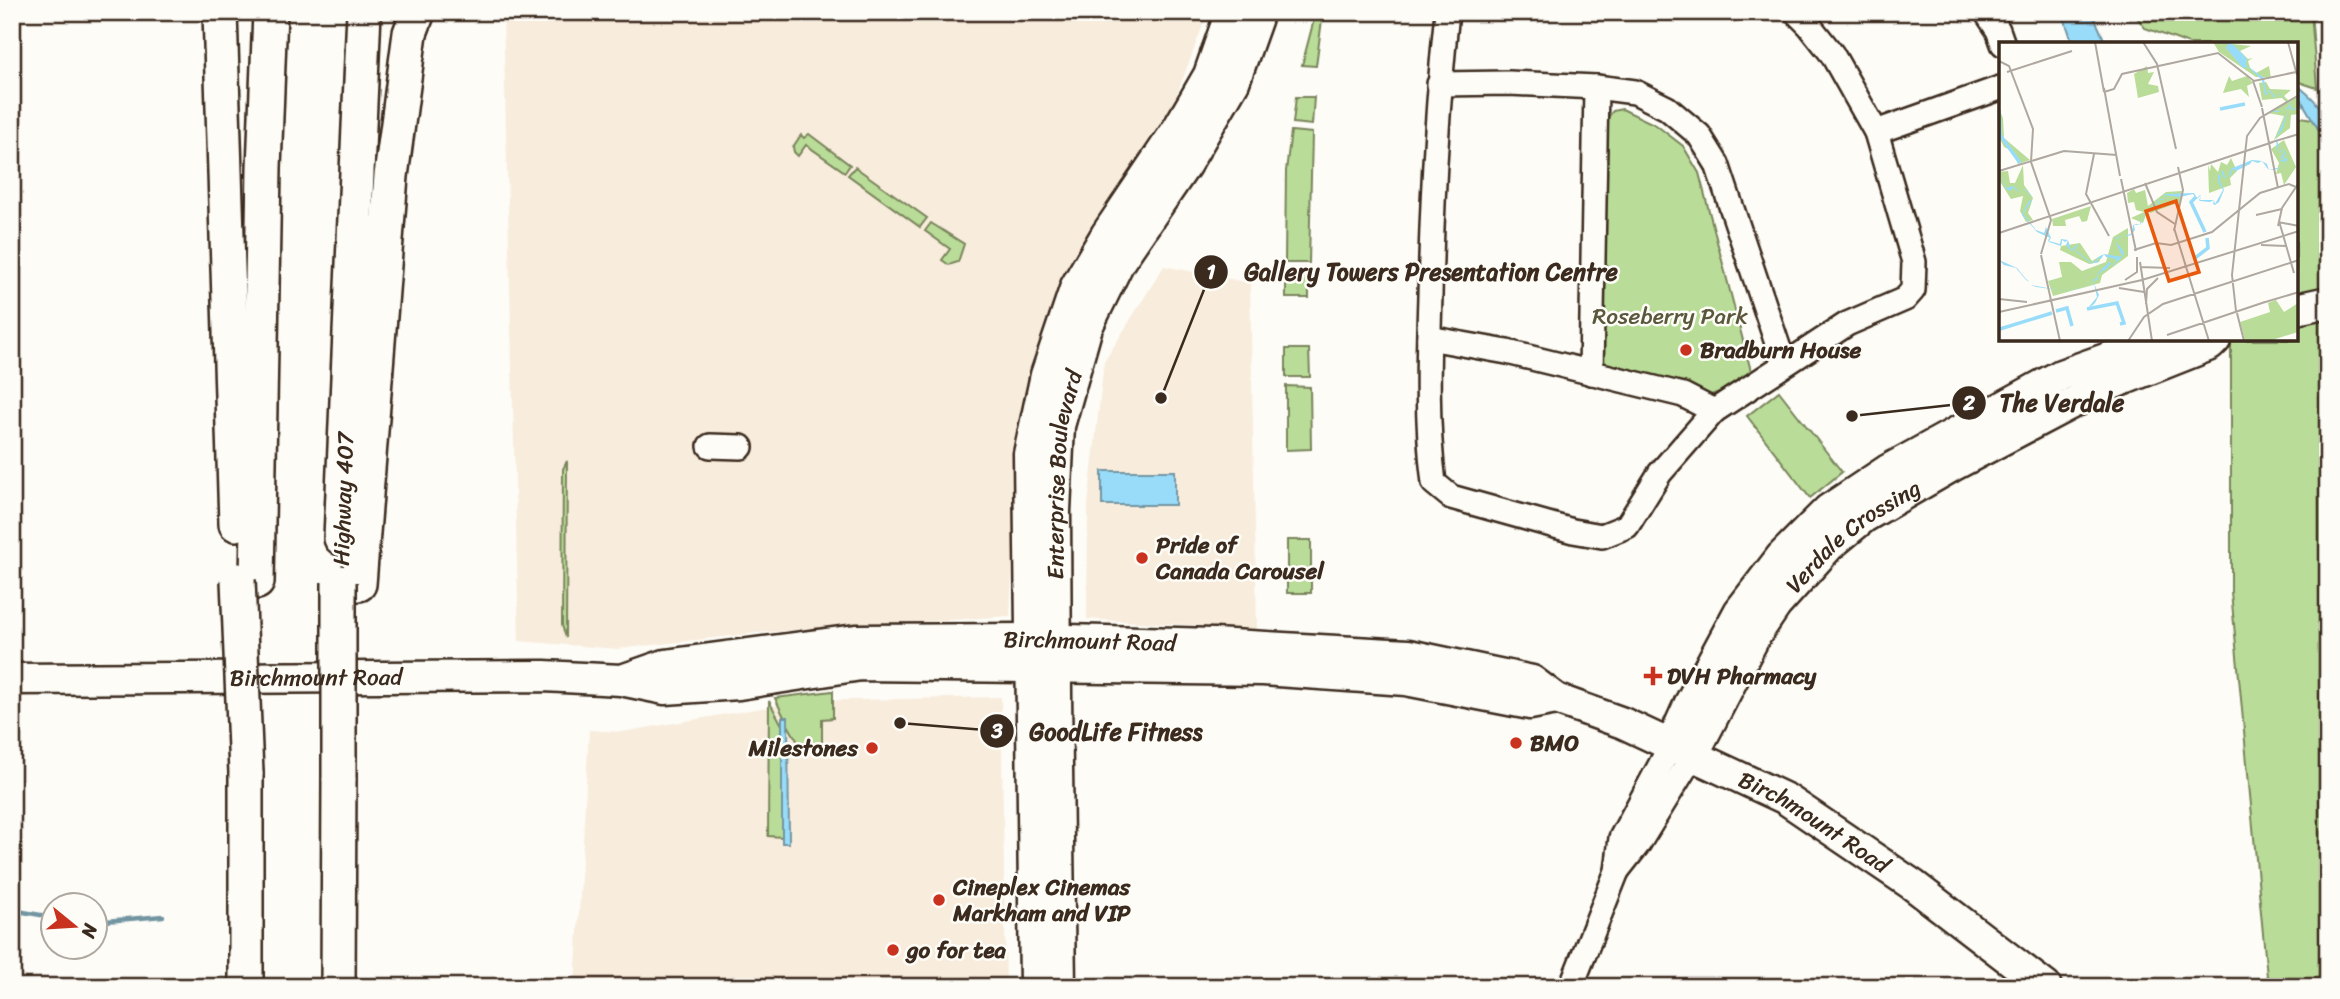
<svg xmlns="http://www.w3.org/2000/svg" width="2340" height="999" font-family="Sriracha,sans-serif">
<rect width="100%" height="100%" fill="#fdfcf7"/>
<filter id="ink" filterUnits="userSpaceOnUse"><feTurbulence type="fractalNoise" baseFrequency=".0143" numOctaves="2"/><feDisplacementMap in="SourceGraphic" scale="14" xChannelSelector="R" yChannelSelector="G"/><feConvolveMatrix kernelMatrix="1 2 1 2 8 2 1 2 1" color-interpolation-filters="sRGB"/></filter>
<g filter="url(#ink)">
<g fill="#f8ecdc">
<path d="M 503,12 L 1208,12 L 1166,123 L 1077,259 L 1019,418 L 1010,616 L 757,633 L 617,649 L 519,641 Z"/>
<path d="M 1164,266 L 1250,283 L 1257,629 L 1087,619 L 1088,505 L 1104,362 Z"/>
<path d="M 1001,697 L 1006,987 L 575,987 L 589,730 L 622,732 L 803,701 Z"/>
</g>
<g fill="#b9dd98" stroke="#7a845b" stroke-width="2">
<path d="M 1316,12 L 1323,12 L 1316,66 L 1302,65 Z"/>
<path d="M 2133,12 L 2311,12 L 2317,88 L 2296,81 L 2296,44 L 2189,44 L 2145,28 Z"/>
<path d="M 1296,97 L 1314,97 L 1312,125 L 1293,123 Z"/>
<path d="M 1622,109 L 1656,125 L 1683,146 L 1699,173 L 1751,371 L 1730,388 L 1711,395 L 1604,366 L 1606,120 L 1613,111 Z"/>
<path d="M 2296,116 L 2328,122 L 2328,987 L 2268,987 L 2231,592 L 2231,340 L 2296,340 Z"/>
<path d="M 1291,131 L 1312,133 L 1309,263 L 1285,263 L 1286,171 Z"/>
<path d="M 809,134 L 850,165 L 845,172 L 806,145 L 798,156 L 794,152 L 793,147 L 801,135 L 804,138 Z"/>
<path d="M 855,167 L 927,218 L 920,227 L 848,175 Z"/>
<path d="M 931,223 L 964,244 L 958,262 L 949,265 L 942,260 L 950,249 L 925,231 Z"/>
<rect x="1286" y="274" width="23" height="24"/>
<path d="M 1286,349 L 1309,349 L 1310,377 L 1286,377 Z"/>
<path d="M 1286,386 L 1310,387 L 1311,449 L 1286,450 Z"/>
<path d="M 1779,391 L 1842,472 L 1810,498 L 1747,416 Z"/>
<path d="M 567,461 L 566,638 L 562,625 L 563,469 Z"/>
<rect x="1287" y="540" width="24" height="53"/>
<path d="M 833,691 L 833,718 L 822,719 L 822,750 L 802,749 L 788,725 L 788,717 L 784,717 L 775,698 Z"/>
<path d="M 769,701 L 782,725 L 782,837 L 768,836 Z"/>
</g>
<g fill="#98dcfa" stroke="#7395a2" stroke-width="2">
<path d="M 2062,12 L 2092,12 L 2106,44 L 2073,44 Z"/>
<path d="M 2296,84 C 2328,110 2328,116 2328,156 L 2323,137 L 2301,100 L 2296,96 Z"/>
<rect x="1102" y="471" width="73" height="34"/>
<path d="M 782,717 L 788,717 L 789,843 L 782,843 Z"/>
</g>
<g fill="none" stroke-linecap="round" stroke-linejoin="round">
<g stroke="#7395a2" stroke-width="4.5">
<path d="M 12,910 L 52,917"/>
<path d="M 94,922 L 163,916"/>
</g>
<g stroke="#3b2a1e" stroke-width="28">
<g id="minor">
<path d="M 1447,12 C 1437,107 1432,201 1430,296 C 1428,358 1426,422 1434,483 L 1451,497 L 1573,531 L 1602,536 L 1627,526 L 1660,473 L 1714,411 L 1847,324 L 1905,299 L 1913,290 L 1914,262 L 1876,132 L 1832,54 L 1809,25 L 1796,12"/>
<path d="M 1986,12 L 1998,30 L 2003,44"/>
<path d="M 1439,84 L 1509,83 L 1596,87 L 1635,92 L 1667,108 L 1699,135 L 1717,164 L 1784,364"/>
<path d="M 1876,132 L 2000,88"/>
<path d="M 1429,338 L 1507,352 L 1683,395 L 1714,411"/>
<path d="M 1591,373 L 1596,87"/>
<path d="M 710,446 L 741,447"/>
<path d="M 1617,871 L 1639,843 L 1693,755"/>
<path d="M 1571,987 L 1617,871 L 1621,838 L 1671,745"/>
</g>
</g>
<g stroke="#3b2a1e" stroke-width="35">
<g id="major">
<path d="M 2296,309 L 2328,302"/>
<path id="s1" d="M 12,679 L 544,676 L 621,680 L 665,689 L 739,684 L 861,665 L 1263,670 L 1406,680 L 1530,704 L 1556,699"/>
<path id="s2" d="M 622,680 L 665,665 L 856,640 L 1031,639 L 1214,644 L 1408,655 L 1532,681 L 1556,699 L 1623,723 L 1786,799 L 1913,885 L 2046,987"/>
<path d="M 1671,745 L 1690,703 L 1739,612 L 1782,556 L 1828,510 L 1888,470 L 2061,375 L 2159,340"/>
<path id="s3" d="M 1693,755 L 1755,636 L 1776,605 L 1829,546 L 1864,517 L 1952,466 L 2068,405 L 2114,383 L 2210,345 L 2215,340"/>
<path d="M 1035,987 L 1029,454 L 1046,375 L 1076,286 L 1106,235 L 1177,130 L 1209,75 L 1231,12"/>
<path id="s4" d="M 1060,987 L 1056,694 L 1055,511 L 1059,426 L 1087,327 L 1119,262 L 1186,164 L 1234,82 L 1259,12"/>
</g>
</g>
<g stroke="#3b2a1e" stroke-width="38">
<g id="highway">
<path d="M 220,12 L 236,524"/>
<path d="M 341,538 L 364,12"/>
<path d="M 257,582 L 264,168 L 270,12"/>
<path d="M 359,584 L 391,176 L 410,33 L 418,12"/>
<path d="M 246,987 L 246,773"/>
<path d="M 338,987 L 339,778"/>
</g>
</g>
<use href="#minor" stroke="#fdfcf7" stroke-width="23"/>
<use href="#major" stroke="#fdfcf7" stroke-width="30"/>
<use href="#highway" stroke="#fdfcf7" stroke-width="33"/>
<g stroke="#3b2a1e" stroke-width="38" stroke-linecap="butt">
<g id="highway-bridge">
<path d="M 238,580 L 246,773"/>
<path d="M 339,582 L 339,778"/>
</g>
</g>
<use href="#highway-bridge" stroke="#fdfcf7" stroke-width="33"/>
</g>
</g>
<g fill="#c8321e" stroke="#fdfcf7" stroke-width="2.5">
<circle cx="1686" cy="350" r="7"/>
<circle cx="1142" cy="558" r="7"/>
<path d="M1649.5 665.5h7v7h7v7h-7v7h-7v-7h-7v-7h7z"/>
<circle cx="1516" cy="743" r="7"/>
<circle cx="872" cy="748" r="7"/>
<circle cx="939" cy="900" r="7"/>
<circle cx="893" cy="950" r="7"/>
</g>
<g text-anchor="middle" stroke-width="5" stroke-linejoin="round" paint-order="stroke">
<g font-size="23" fill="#5a573c" stroke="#fdfcf7">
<text x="1670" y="324">Roseberry Park</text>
</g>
<g font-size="23" font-weight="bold" fill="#3b2a1e" stroke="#fdfcf7" text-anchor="start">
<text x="1700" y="358">Bradburn House</text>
<text x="1156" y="553">Pride of<tspan x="1156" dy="26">Canada Carousel</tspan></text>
<text x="1667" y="684">DVH Pharmacy</text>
<text x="1530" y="751">BMO</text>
<text x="858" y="756" text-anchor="end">Milestones</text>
<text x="953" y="895">Cineplex Cinemas<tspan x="953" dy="26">Markham and VIP</tspan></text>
<text x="907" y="958">go for tea</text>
</g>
<g font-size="23" fill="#3b2a1e" stroke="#fdfcf7">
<text dy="8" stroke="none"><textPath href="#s4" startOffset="513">Enterprise Boulevard</textPath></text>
<text transform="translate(343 499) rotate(-88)" y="8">Highway 407</text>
<text dy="8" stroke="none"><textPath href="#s3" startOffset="276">Verdale Crossing</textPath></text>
<text dy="8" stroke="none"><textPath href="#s2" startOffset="472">Birchmount Road</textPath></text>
<text dy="8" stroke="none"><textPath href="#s1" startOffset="304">Birchmount Road</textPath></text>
<text dy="8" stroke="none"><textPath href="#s2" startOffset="1234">Birchmount Road</textPath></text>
</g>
</g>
<g transform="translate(1999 42)">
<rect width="299" height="299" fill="#fdfcf7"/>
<path d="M 214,0 L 252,4 L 241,9 L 249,17 L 254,16 L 249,19 L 251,26 L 257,31 L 270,24 L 272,36 L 257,35 L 220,10 ZM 148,24 L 149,31 L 155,30 L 149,42 L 159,44 L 160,50 L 139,56 L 135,32 ZM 230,34 L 233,39 L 248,34 L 254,41 L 248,44 L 250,55 L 242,47 L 224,51 ZM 267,40 L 271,47 L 292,48 L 285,54 L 290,59 L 299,54 L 299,72 L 292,73 L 291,86 L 275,98 L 285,74 L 269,71 L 287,60 L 283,56 L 263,58 L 260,41 ZM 0,67 L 4,76 L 5,96 L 31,118 L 19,122 L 14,109 L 5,105 L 0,95 ZM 285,98 L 297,125 L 285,143 L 282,131 L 277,132 L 280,121 L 272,107 ZM 232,116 L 238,129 L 231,136 L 232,143 L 210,151 L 209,123 L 211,129 L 212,122 L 219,130 L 222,120 L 228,123 ZM 24,123 L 25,143 L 34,156 L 29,171 L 34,178 L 27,180 L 21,169 L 24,154 L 12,157 L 0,138 L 0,130 L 9,129 L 11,141 L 16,141 ZM 135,147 L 137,151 L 146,148 L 149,164 L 167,150 L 183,149 L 181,160 L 151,171 L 149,167 L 144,181 L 132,176 L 145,170 L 137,168 L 135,160 L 129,161 L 128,151 ZM 92,164 L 88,179 L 83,180 L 80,174 L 66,178 L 67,184 L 54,184 L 53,177 ZM 129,186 L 129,214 L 103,233 L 101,241 L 54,254 L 49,239 L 63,235 L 60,220 L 72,220 L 83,229 L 107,220 L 114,195 ZM 81,201 L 93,219 L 103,213 L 100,220 L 90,222 L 61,208 L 62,204 ZM 277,258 L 285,270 L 299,261 L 299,290 L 270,299 L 246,299 L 241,280 L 271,270 L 269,261 Z" fill="#b9dd98"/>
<path d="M 222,0 L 228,0 L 236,4 L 248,17 L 247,23 L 265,36 L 267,52 L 269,48 L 271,48 L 276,55 L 279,52 L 281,52 L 289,59 L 293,67 L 299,66 L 294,68 L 290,67 L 283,88 L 277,96 L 280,104 L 278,109 L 280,110 L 284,107 L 285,108 L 287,111 L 284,116 L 287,116 L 288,118 L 288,114 L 289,118 L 288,119 L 283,116 L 282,118 L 285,118 L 287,119 L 287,120 L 286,122 L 282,125 L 279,127 L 273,128 L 270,128 L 269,127 L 263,119 L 259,121 L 253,119 L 251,122 L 237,129 L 231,127 L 233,131 L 230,135 L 225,136 L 222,129 L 220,132 L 222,136 L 220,138 L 222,141 L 225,148 L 220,160 L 216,163 L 214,162 L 215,158 L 211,160 L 201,159 L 200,158 L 202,154 L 201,154 L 198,157 L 197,157 L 194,152 L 181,155 L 165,153 L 166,155 L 165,158 L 159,158 L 161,161 L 160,164 L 154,164 L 148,173 L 144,173 L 143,178 L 142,182 L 140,183 L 135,183 L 136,188 L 132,193 L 129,194 L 125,193 L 119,196 L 117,200 L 123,207 L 125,211 L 124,214 L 115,223 L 110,221 L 111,223 L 108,226 L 106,229 L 104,228 L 100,232 L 98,232 L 99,236 L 98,238 L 94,239 L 100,253 L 96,261 L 94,263 L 89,266 L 98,255 L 95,241 L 94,241 L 94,242 L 93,244 L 68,249 L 37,245 L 32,243 L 31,240 L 27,238 L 17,226 L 5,223 L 0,218 L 18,226 L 27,237 L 31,240 L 32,243 L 66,249 L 93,244 L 94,238 L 98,236 L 98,232 L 110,220 L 116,223 L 117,217 L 107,215 L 105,212 L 102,217 L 99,216 L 99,220 L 97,221 L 95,220 L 93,222 L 76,209 L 75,207 L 79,203 L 72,209 L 67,203 L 69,198 L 66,200 L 63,198 L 63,200 L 62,204 L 50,200 L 49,198 L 51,196 L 38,190 L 23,173 L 23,172 L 30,159 L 33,158 L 32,154 L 25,147 L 19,149 L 17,149 L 15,145 L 11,149 L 6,146 L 2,131 L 7,146 L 15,144 L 19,149 L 26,147 L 32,153 L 33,158 L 24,172 L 37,188 L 45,191 L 47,185 L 52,196 L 50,199 L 61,202 L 62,197 L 69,198 L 72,208 L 79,202 L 79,203 L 76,208 L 93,221 L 95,219 L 98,219 L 98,216 L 105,212 L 124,215 L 117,201 L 118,197 L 116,196 L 126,193 L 129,193 L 133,191 L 134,183 L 138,182 L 140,183 L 141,182 L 144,173 L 152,165 L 157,163 L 160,163 L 158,158 L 165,157 L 165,152 L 195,151 L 198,156 L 201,153 L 202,154 L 201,158 L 215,158 L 216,162 L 224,148 L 219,139 L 219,133 L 222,129 L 224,129 L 225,131 L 226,135 L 230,135 L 231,127 L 253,118 L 263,119 L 268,122 L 270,128 L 282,125 L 287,120 L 281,119 L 283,113 L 286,110 L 284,108 L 280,111 L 278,109 L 277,96 L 291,65 L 283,70 L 275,70 L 273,68 L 283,70 L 290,64 L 289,59 L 280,52 L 275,56 L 270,48 L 268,53 L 266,53 L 263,38 L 249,25 L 244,26 L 227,6 L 229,2 Z" fill="#98dcfa"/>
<path fill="none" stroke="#98dcfa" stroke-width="3.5" d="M 221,67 L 246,62M 0,68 L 1,93 L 21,121M 197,155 L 192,160 L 206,190M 196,216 L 209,206 L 208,196M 88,267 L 118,261 L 125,281 L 121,282M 57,269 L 68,266 L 73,284M 1,287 L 53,271"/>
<path fill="none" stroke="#afa8a0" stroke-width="2" d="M 96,0 L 105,50M 144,0 L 158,22 L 177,107M 289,0 L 298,33M 0,19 L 10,24 L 34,87 L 32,120 L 52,178 L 42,212M 8,30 L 73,9M 254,39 L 263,65M 105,46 L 121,134M 105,50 L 115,47 L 123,32 L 219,11 L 255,39 L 297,30M 263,66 L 279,146M 270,101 L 300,92M 95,112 L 87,152 L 110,194M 0,129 L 65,109 L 118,113M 122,137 L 137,209M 146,141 L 158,170 L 176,182M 257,173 L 283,167M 280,179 L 295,231M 279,180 L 300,184M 279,184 L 283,166 L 299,142M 175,186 L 210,299M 175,189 L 184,148 L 179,125M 0,191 L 274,100M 262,203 L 287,204M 135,208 L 157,201 L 172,203 L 213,190 L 261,151 L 290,142 L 297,145M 42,213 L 61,299M 141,220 L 153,299M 141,225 L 171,226M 126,238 L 138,230 L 138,215M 120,246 L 145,250M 0,257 L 28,260M 263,261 L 300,250M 147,262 L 148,247 L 159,236M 237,269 L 233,233 L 248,94 L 261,76 L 300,53M 0,270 L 143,238 L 300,189M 238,271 L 245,299M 168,293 L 266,260M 129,299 L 145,275 L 164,262 L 300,218"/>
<path fill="#e8590c" fill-opacity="0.15" stroke="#e8590c" stroke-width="3.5" d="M 177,159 L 200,230 L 170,239 L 147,169 Z"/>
<rect width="299" height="299" fill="none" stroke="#3b2a1e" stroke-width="3.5"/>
</g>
<path fill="none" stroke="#3b2a1e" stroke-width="2.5" d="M1161 398L1211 272M1852 416L1969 403M900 723L997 731"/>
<g fill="#3b2a1e" stroke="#fdfcf7" stroke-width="2.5">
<circle cx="1161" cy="398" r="7"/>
<circle cx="1852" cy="416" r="7"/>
<circle cx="900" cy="723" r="7"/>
<circle cx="1211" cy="272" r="18"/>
<circle cx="1969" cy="403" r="18"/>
<circle cx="997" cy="731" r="18"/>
</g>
<g font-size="21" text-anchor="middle" font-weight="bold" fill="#fff">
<text x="1211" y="279">1</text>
<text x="1969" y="410">2</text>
<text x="997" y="738">3</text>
</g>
<g font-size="24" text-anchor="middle" font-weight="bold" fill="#3b2a1e" stroke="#fdfcf7" stroke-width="5" stroke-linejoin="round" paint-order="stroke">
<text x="1431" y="280">Gallery Towers Presentation Centre</text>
<text x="2062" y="411">The Verdale</text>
<text x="1116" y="740">GoodLife Fitness</text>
</g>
<rect width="2340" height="999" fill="none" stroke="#fdfcf7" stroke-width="42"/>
<rect x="21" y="21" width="2298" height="957" fill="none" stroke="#3b2a1e" stroke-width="2.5" filter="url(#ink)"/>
<g transform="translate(74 926) rotate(108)"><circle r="33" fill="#fdfcf7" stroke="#afa8a0" stroke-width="2"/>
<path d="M0-5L12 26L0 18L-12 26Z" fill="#c8321e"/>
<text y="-10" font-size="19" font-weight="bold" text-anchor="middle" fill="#3b2a1e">N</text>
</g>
</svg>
